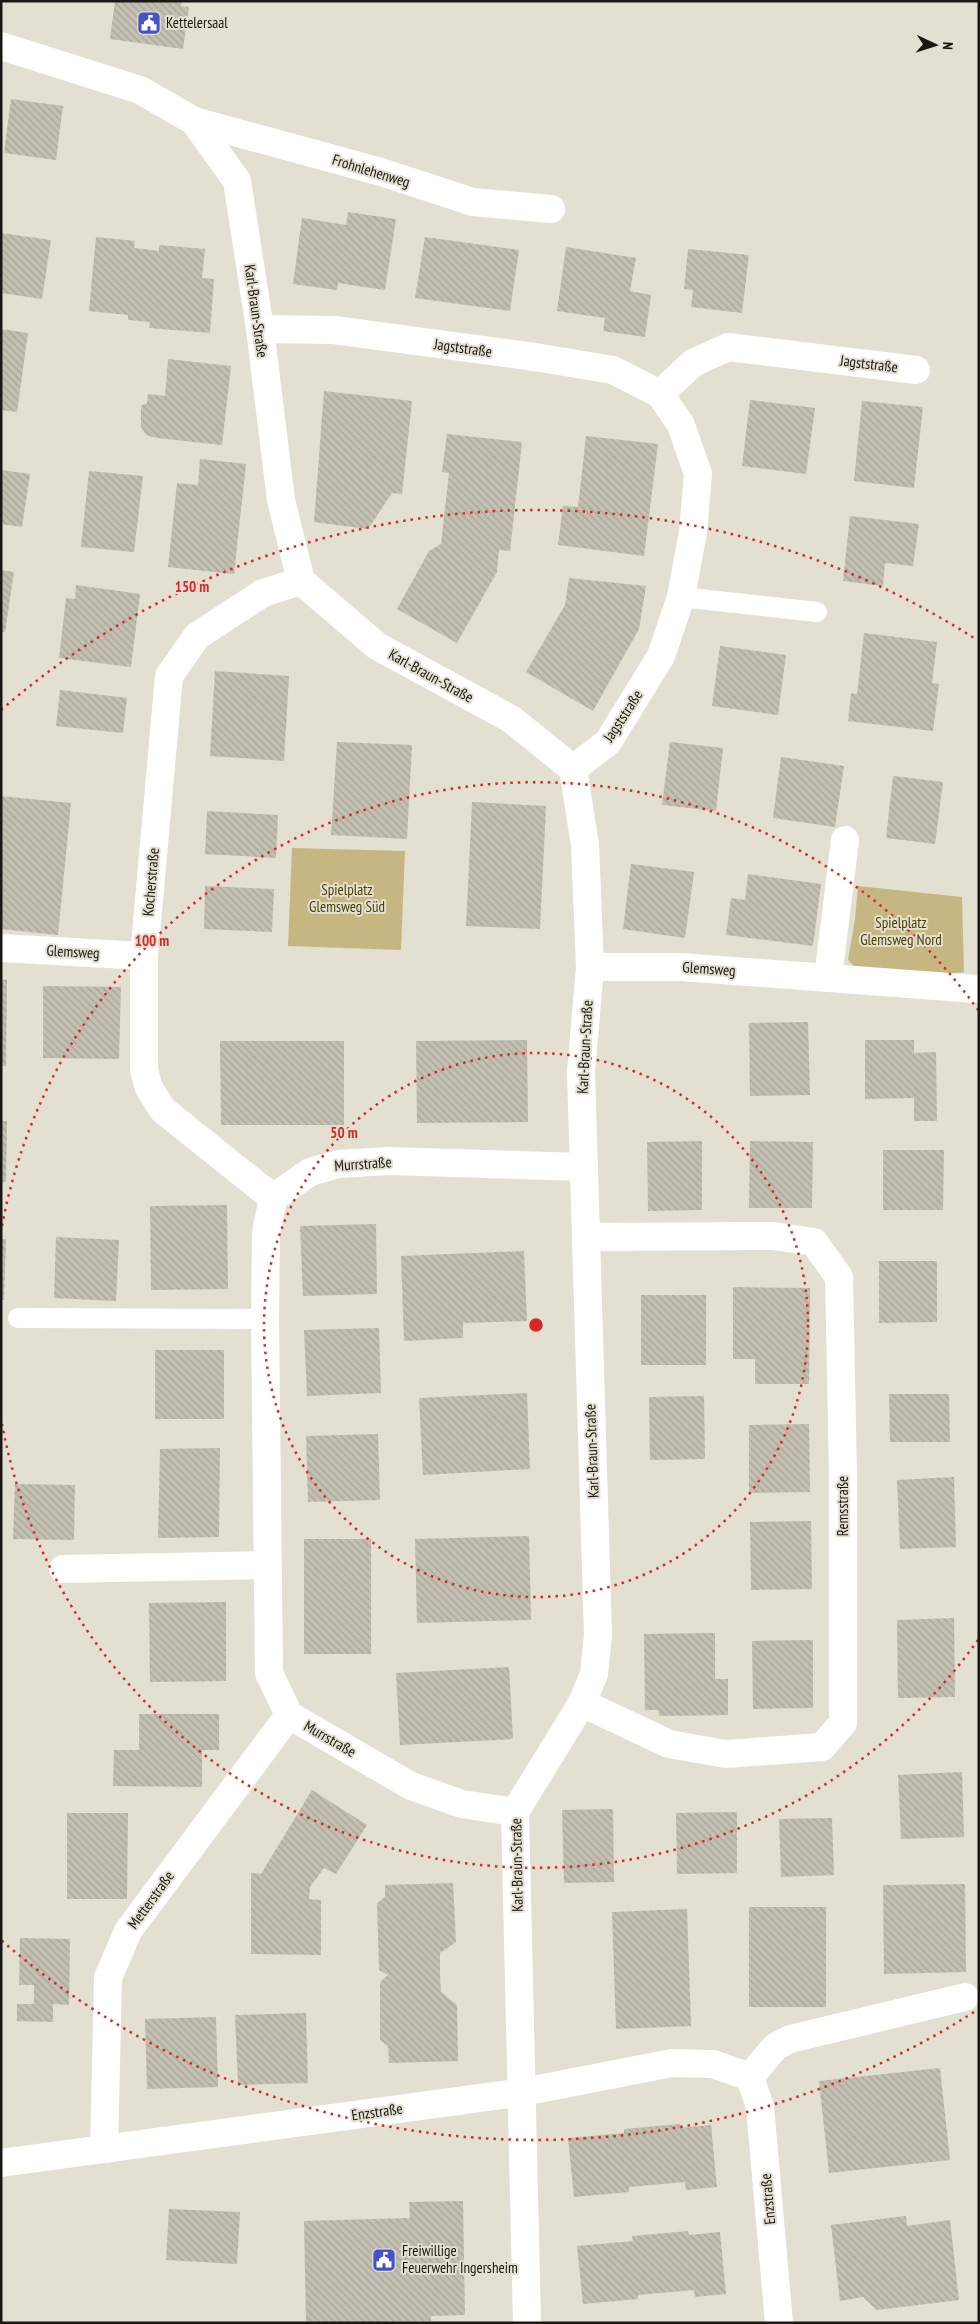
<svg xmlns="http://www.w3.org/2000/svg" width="980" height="2324" font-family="'PT Sans Narrow',sans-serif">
<defs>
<pattern id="building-back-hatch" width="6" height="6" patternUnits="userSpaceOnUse" patternTransform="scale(1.25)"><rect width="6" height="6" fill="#c3c0b2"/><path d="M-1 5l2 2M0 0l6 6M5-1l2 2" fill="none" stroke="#a7a498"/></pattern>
</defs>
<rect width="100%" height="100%" fill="#e3e0d2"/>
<g fill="#c6b782">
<path d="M 292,848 L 405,851 L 401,950 L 288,946 Z"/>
<path d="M 858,886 L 962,897 L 964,972 L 949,974 L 858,970 L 848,960 L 855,919 Z"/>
</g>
<g fill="url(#building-back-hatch)">
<path d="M 115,1 L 182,1 L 181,6 L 189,7 L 183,49 L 110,39 Z"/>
<path d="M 11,99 L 63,106 L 56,160 L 4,153 Z"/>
<path d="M 348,212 L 396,219 L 385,290 L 338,283 L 337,290 L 293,284 L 302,218 L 346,225 Z"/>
<path d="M 1,233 L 51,240 L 42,299 L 1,293 Z"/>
<path d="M 96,237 L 135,241 L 134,248 L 159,251 L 159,245 L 205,249 L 202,278 L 214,279 L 210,333 L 149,328 L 150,322 L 128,320 L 128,315 L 89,311 Z"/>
<path d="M 425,237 L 519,250 L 510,311 L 415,298 Z"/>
<path d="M 566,247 L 636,258 L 630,291 L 651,295 L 645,337 L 603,331 L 605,318 L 557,311 Z"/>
<path d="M 688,249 L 749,255 L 742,313 L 691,307 L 693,290 L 684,289 Z"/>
<path d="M 1,329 L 28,333 L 17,412 L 1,410 Z"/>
<path d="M 168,359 L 231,366 L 222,445 L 157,438 L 146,435 L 141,427 L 141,406 L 147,403 L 148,394 L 165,396 Z"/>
<path d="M 324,391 L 412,401 L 402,494 L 392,493 L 368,529 L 314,522 Z"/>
<path d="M 750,400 L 815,408 L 806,474 L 742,466 Z"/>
<path d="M 862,401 L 923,407 L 914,488 L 854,481 Z"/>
<path d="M 447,434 L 522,442 L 510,551 L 499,550 L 497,572 L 457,643 L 397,609 L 429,551 L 441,544 L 449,473 L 442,472 Z"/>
<path d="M 586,436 L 658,444 L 644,556 L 558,545 L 563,506 L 578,507 Z"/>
<path d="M 200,459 L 246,464 L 234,574 L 168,567 L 177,483 L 198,485 Z"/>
<path d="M 1,470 L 30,474 L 22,527 L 1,524 Z"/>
<path d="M 89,471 L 143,476 L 134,552 L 81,547 Z"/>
<path d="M 850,516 L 919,524 L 913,566 L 885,563 L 883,586 L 843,581 Z"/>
<path d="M 1,570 L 14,572 L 5,632 L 1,632 Z"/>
<path d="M 569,578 L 646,586 L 639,629 L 593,711 L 526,672 L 565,605 Z"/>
<path d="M 76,585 L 140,594 L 131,667 L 59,658 L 66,598 L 75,599 Z"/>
<path d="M 864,633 L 937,642 L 932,683 L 939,684 L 933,731 L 848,721 L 851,693 L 857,694 Z"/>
<path d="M 720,646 L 786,655 L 778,715 L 712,706 Z"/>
<path d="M 215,671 L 289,676 L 284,761 L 210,756 Z"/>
<path d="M 60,690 L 127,698 L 123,733 L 56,726 Z"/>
<path d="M 337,742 L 412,745 L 407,839 L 331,835 Z"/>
<path d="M 670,742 L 723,748 L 716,811 L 662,805 Z"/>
<path d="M 781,757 L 844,766 L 835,827 L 773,818 Z"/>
<path d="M 893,776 L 943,782 L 935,844 L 886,838 Z"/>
<path d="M 1,796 L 71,803 L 58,935 L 1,929 Z"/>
<path d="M 472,802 L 546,806 L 540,929 L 466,926 Z"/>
<path d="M 207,811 L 278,815 L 276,858 L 205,854 Z"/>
<path d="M 631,864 L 694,872 L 685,938 L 623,929 Z"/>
<path d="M 748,874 L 821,884 L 813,946 L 726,935 L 731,898 L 745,900 Z"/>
<path d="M 205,886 L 274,889 L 272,932 L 204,929 Z"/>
<path d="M 1,979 L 7,980 L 6,1066 L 1,1066 Z"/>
<path d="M 43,986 L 121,987 L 119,1059 L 43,1058 Z"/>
<path d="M 808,1022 L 810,1095 L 750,1096 L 749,1023 Z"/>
<path d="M 527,1040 L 528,1122 L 417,1123 L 416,1041 Z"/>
<path d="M 865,1040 L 914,1040 L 914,1053 L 936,1052 L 937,1121 L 914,1121 L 914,1098 L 865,1099 Z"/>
<path d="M 220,1041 L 344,1041 L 344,1125 L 221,1125 Z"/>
<path d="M 1,1121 L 7,1121 L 6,1182 L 1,1182 Z"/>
<path d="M 702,1141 L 702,1210 L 648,1211 L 647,1142 Z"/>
<path d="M 750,1141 L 813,1142 L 812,1208 L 749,1208 Z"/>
<path d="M 883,1150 L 944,1150 L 943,1210 L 883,1210 Z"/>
<path d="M 227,1205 L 228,1289 L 151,1290 L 150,1206 Z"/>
<path d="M 376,1224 L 377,1294 L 303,1296 L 300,1226 Z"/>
<path d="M 56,1237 L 119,1240 L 116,1301 L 54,1298 Z"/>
<path d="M 1,1239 L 6,1239 L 4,1300 L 1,1300 Z"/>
<path d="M 524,1251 L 527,1321 L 463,1323 L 463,1338 L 404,1341 L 401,1256 Z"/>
<path d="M 879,1261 L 937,1261 L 937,1322 L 879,1323 Z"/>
<path d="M 733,1287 L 810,1288 L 809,1384 L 755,1384 L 755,1359 L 733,1359 Z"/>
<rect x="641" y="1295" width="65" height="70"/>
<path d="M 379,1328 L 381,1393 L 307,1396 L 304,1330 Z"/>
<rect x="155" y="1350" width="69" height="69"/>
<path d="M 527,1393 L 530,1469 L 423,1475 L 419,1398 Z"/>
<path d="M 889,1394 L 949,1394 L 950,1442 L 890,1442 Z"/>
<path d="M 704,1396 L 705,1459 L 650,1460 L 649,1397 Z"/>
<path d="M 809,1424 L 810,1492 L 749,1493 L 749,1425 Z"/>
<path d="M 378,1434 L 380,1500 L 308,1502 L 306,1436 Z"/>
<path d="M 220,1448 L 219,1537 L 158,1538 L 160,1449 Z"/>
<path d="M 954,1477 L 956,1547 L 900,1549 L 897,1480 Z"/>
<path d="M 15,1484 L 75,1485 L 74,1540 L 13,1539 Z"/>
<path d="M 811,1521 L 812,1589 L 751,1590 L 750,1522 Z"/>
<path d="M 529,1536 L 531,1620 L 417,1623 L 415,1539 Z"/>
<rect x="304" y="1539" width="67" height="115"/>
<path d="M 226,1602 L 226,1681 L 150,1682 L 149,1603 Z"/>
<path d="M 954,1618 L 955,1697 L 898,1698 L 897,1620 Z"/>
<path d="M 715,1633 L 715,1679 L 728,1679 L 728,1715 L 659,1716 L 658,1710 L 645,1710 L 644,1634 Z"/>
<path d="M 813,1640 L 813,1708 L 753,1709 L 752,1641 Z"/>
<path d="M 509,1667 L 513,1739 L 400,1745 L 396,1673 Z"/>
<path d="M 139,1714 L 219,1714 L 219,1750 L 202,1750 L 202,1787 L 113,1786 L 114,1750 L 139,1750 Z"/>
<path d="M 962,1772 L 964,1837 L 901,1839 L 898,1775 Z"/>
<path d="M 312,1790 L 367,1825 L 336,1874 L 324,1868 L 310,1887 L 309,1899 L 321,1900 L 321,1955 L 251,1954 L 251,1873 L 261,1874 Z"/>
<path d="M 613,1809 L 614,1882 L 564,1883 L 562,1810 Z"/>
<path d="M 737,1812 L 737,1873 L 677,1874 L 676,1813 Z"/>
<path d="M 67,1813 L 128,1813 L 127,1899 L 67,1899 Z"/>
<path d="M 832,1818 L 834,1875 L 781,1877 L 779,1819 Z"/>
<path d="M 453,1883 L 456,1942 L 440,1953 L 440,1974 L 441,1992 L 457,2005 L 458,2061 L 389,2063 L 388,2046 L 380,2040 L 380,1982 L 388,1975 L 379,1970 L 377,1903 L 385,1897 L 385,1885 Z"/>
<path d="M 965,1884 L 966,1972 L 884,1974 L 883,1885 Z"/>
<rect x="749" y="1907" width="77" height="100"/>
<path d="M 687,1909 L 691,2026 L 616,2029 L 612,1912 Z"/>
<path d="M 20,1938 L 70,1939 L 69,2005 L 53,2004 L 53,2022 L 17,2021 L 17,2004 L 34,2004 L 34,1985 L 19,1985 Z"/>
<path d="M 306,2013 L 308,2083 L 238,2085 L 235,2015 Z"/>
<path d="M 216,2017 L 218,2087 L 147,2089 L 145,2019 Z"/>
<path d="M 940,2068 L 950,2160 L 829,2173 L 819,2081 Z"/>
<path d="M 680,2124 L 680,2128 L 711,2125 L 717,2187 L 686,2190 L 685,2182 L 629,2187 L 629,2192 L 574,2197 L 568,2138 L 624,2133 L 624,2129 Z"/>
<path d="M 463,2201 L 465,2315 L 431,2316 L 431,2321 L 306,2323 L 304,2221 L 410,2218 L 409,2202 Z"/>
<path d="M 169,2209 L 240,2212 L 237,2264 L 166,2260 Z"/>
<path d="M 906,2216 L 907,2226 L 950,2220 L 959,2300 L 877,2310 L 863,2297 L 840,2301 L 831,2225 Z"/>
<path d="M 688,2231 L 689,2235 L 720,2232 L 726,2294 L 695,2297 L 694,2290 L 638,2295 L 638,2299 L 583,2304 L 577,2246 L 633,2241 L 632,2236 Z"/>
</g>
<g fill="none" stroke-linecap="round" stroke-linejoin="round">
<g stroke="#fff" stroke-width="20">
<path d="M 681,597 L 817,612"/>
<path d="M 18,1318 L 265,1319"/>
</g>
<g stroke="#fff" stroke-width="28">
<path d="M 1,46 L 140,90 L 194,121 L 237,181 L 260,329 L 281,500 L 301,581 L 377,646 L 511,719 L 573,769 L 585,845 L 590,967 L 581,1072 L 598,1635 L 594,1674 L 582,1703 L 515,1812 L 527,2323"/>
<path d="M 194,121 L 381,172 L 473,202 L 551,209"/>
<path d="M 260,329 L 334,330 L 535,357 L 613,370 L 660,394 L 681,425 L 698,474 L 693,532 L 681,597 L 661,656 L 608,742 L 573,769"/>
<path d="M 660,394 L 693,363 L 728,347 L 916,370"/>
<path d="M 1,948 L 144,956"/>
<path d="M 590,967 L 681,967 L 976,989"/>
<path d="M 828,978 L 845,840"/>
<path d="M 273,1198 L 163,1110 L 149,1088 L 144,1070 L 144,956 L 169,676 L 197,636 L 263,593 L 301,581"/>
<path d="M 63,1569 L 267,1565"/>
<path d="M 582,1703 L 669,1744 L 726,1754 L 822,1747 L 843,1723 L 843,1475 L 839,1277 L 814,1242 L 773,1236 L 586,1237"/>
<path d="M 515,1812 L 462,1804 L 411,1786 L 289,1715 L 269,1673 L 265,1319 L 266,1233 L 273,1198 L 310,1172 L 338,1164 L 389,1161 L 584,1167"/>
<path d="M 750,2077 L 760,2107 L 779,2323"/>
<path d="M 750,2077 L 775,2047 L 790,2039 L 965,1997"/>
<path d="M 104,2149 L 108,1978 L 128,1931 L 289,1715"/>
<path d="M 1,2163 L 523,2092 L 672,2063 L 713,2064 L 750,2077"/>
</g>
</g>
<g fill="none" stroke="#d62828" stroke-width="2.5" stroke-dasharray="2.5 5">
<circle cx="536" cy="1325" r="272"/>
<path d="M978 1640A543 543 0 0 1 2 1424M2 1226A543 543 0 0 1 978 1010"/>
<path d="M974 2012A815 815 0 0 1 1 1940M1 710A815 815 0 0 1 974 638"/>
</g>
<defs>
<g id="civic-square" transform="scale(1.25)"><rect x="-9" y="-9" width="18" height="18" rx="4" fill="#4752c7" stroke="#e3e0d2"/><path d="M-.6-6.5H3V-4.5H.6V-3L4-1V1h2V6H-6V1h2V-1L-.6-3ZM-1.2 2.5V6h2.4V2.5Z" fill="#fff"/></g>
</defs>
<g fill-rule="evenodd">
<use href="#civic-square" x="149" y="23"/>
<use href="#civic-square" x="384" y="2260"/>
</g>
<g text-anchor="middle" stroke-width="4" stroke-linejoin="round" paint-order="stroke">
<g font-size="15" fill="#191813" stroke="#e3e0d2" text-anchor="start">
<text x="166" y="28">Kettelersaal</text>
<text x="402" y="2256">Freiwillige<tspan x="402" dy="17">Feuerwehr Ingersheim</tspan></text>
</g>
<g font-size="15" fill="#191813" stroke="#e3e0d2">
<text transform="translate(371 171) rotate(17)" y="5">Frohnlehenweg</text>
<text transform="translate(256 311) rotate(82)" y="5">Karl-Braun-Straße</text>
<text transform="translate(463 348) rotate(8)" y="5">Jagststraße</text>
<text transform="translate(869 364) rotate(7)" y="5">Jagststraße</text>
<text transform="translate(431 676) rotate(29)" y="5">Karl-Braun-Straße</text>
<text transform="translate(623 716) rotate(-57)" y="5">Jagststraße</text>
<text transform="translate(151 882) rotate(-85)" y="5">Kocherstraße</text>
<text transform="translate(73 952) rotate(3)" y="5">Glemsweg</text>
<text transform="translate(709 969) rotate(4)" y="5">Glemsweg</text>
<text transform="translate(585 1047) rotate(-87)" y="5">Karl-Braun-Straße</text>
<text transform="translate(363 1164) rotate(-4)" y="5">Murrstraße</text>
<text transform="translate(592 1451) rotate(-92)" y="5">Karl-Braun-Straße</text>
<text transform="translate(843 1506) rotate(-90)" y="5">Remsstraße</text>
<text transform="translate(330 1739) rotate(30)" y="5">Murrstraße</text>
<text transform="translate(517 1865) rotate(-91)" y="5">Karl-Braun-Straße</text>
<text transform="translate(151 1900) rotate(-54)" y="5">Metterstraße</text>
<text transform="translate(377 2112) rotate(-8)" y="5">Enzstraße</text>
<text transform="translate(768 2199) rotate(-95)" y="5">Enzstraße</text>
</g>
<g font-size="15" fill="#4d3e00" stroke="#e3e0d2">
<text x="347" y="895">Spielplatz<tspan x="347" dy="17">Glemsweg Süd</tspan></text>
<text x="901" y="928">Spielplatz<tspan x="901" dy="17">Glemsweg Nord</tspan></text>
</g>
</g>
<circle cx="536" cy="1325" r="8" fill="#d62828" stroke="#e3e0d2" stroke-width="2.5"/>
<g font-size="15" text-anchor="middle" font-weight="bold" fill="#d62828" stroke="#e3e0d2" stroke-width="4" stroke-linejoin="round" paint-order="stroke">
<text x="192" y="592">150 m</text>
<text x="152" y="946">100 m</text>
<text x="344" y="1138">50 m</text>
</g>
<rect width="980" height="2324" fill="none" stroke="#191813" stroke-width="5"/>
<g transform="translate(935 45) rotate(94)" stroke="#e3e0d2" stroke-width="4" paint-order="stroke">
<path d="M0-4L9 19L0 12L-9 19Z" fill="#191813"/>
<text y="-8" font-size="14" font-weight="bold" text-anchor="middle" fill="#191813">N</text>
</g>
</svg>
